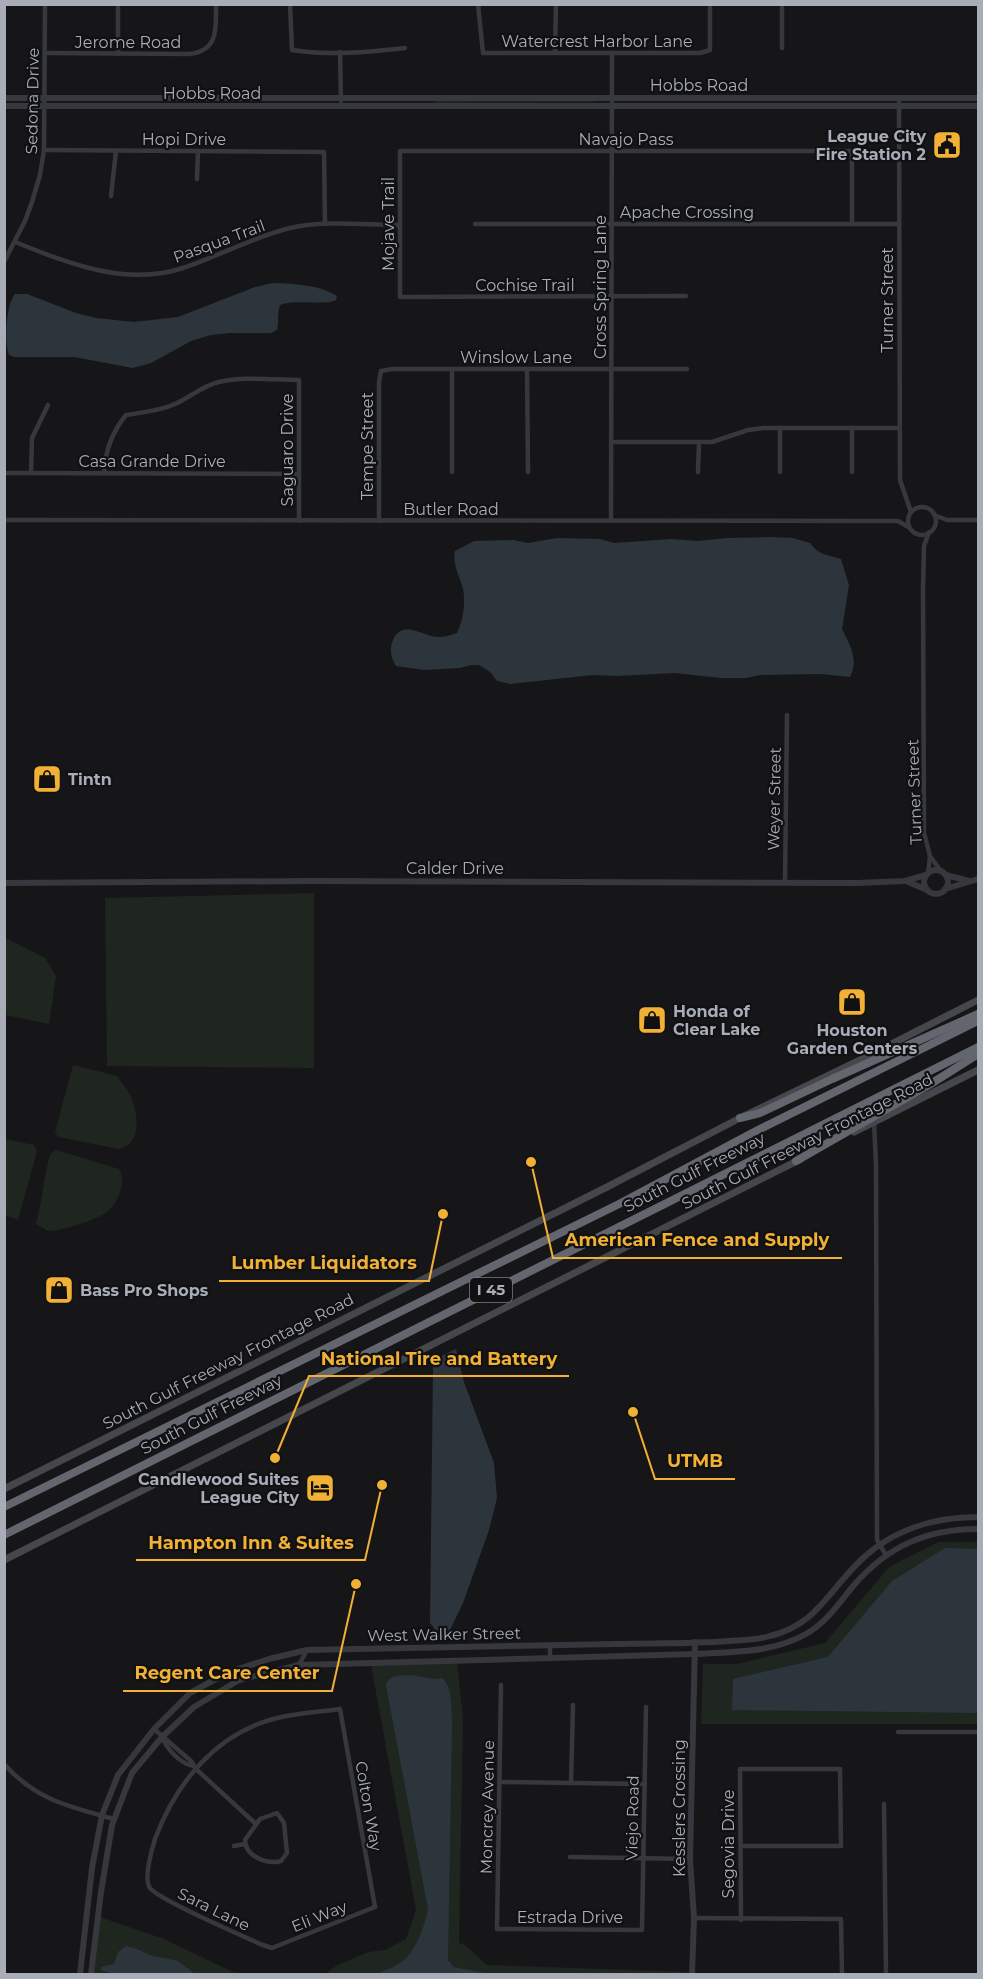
<svg xmlns="http://www.w3.org/2000/svg" width="983" height="1979" font-family="Montserrat,sans-serif">
<rect width="100%" height="100%" fill="#161618"/>
<g fill="#1e261f">
<path d="M 437,101 L 593,101 L 600,102 L 431,103 Z"/>
<path d="M 314,893 L 314,1068 L 107,1066 L 105,898 Z"/>
<path d="M 5,938 L 45,958 L 56,976 L 49,1024 L 5,1015 Z"/>
<path d="M 73,1065 L 117,1076 C 123,1085 132,1095 134,1105 C 138,1122 140,1144 119,1149 L 58,1137 L 55,1132 Z"/>
<path d="M 5,1139 L 34,1145 L 37,1151 L 18,1220 L 5,1215 Z"/>
<path d="M 56,1150 L 119,1169 C 127,1180 118,1204 107,1212 C 96,1220 62,1231 48,1231 L 36,1224 C 42,1201 44,1177 50,1154 Z"/>
<path d="M 939,1542 L 978,1542 L 978,1724 L 701,1724 L 703,1664 L 737,1664 L 825,1643 L 889,1567 Z"/>
<path d="M 457,1662 L 463,1719 L 459,1943 L 464,1944 L 487,1965 L 689,1972 L 689,1974 L 325,1974 L 336,1966 L 368,1952 L 385,1950 L 406,1939 L 416,1910 L 371,1665 Z"/>
<path d="M 100,1917 L 164,1939 L 237,1974 L 94,1974 Z"/>
</g>
<g fill="#2c353c">
<path d="M 273,283 C 296,284 317,284 337,296 L 336,300 C 326,306 296,299 280,305 C 277,314 279,322 277,330 L 271,333 L 230,333 L 211,335 L 191,341 L 151,363 L 133,368 L 74,357 L 14,357 L 9,355 C 4,342 6,304 15,294 L 27,294 L 76,313 L 96,318 L 134,322 L 178,317 L 255,287 Z"/>
<path d="M 557,538 L 600,539 L 614,543 L 672,539 L 697,541 L 727,538 L 772,537 L 793,538 L 810,543 C 818,555 828,555 841,559 L 849,585 L 842,629 C 850,645 859,660 850,677 L 820,674 L 760,675 L 746,678 L 721,678 L 675,673 L 617,676 L 593,675 L 510,684 L 497,681 L 490,672 L 479,665 L 471,665 L 460,668 L 424,670 L 396,666 C 391,658 389,650 393,640 C 402,618 424,637 439,637 C 446,637 451,635 457,633 C 463,621 466,602 463,589 C 460,576 452,565 455,551 L 474,541 L 513,540 L 528,543 Z"/>
<path d="M 456,1349 L 464,1382 L 494,1463 L 497,1498 L 489,1530 L 463,1603 L 449,1632 L 439,1634 L 430,1623 L 433,1367 L 443,1355 Z"/>
<path d="M 945,1548 L 978,1549 L 978,1713 L 732,1710 L 733,1679 L 828,1657 L 892,1581 Z"/>
<path d="M 411,1675 L 434,1679 L 442,1678 C 453,1687 451,1709 452,1722 L 448,1960 L 454,1967 L 489,1974 L 377,1974 C 386,1970 396,1966 403,1961 C 416,1951 425,1924 428,1909 L 386,1685 C 389,1674 401,1676 411,1675 Z"/>
<path d="M 126,1946 L 137,1949 L 149,1955 L 178,1961 L 195,1974 L 113,1974 L 101,1970 L 101,1967 L 114,1964 L 118,1952 Z"/>
</g>
<g fill="none" stroke-linecap="round" stroke-linejoin="round">
<g stroke="#37383d" stroke-width="4.5">
<path d="M 118,4 L 118,54"/>
<path d="M 290,4 L 292,50 C 329,56 369,52 405,48"/>
<path d="M 478,4 L 483,53 L 700,53 L 710,50 L 710,4"/>
<path d="M 782,4 L 782,48"/>
<path d="M 340,52 L 341,101"/>
<path d="M 45,53 L 189,54 C 219,51 216,28 216,4"/>
<path d="M 555,53 L 556,4"/>
<path d="M 899,99 L 900,480 L 911,512"/>
<path d="M 44,150 L 324,152 L 325,224"/>
<path d="M 197,179 L 198,151"/>
<path d="M 111,196 L 116,151"/>
<path d="M 475,224 L 899,224"/>
<path d="M 15,242 C 68,263 125,287 183,268 C 219,256 253,237 290,228 C 325,220 364,225 399,225"/>
<path d="M 4,262 L 25,221 L 32,202 L 40,175 L 44,150 L 45,4"/>
<path d="M 686,296 L 400,297 L 400,151 L 852,151 L 852,224"/>
<path d="M 527,369 L 528,472"/>
<path d="M 852,428 L 852,472"/>
<path d="M 612,442 L 712,442 L 748,430 L 764,428 L 899,428"/>
<path d="M 452,472 L 452,370"/>
<path d="M 698,472 L 699,443"/>
<path d="M 780,472 L 780,428"/>
<path d="M 4,473 L 299,474"/>
<path d="M 31,473 L 32,438 L 48,405"/>
<path d="M 104,473 C 105,451 113,431 126,415 C 145,412 165,410 181,401 C 194,394 205,385 219,382 C 244,376 273,380 299,380 L 299,521"/>
<circle cx="922" cy="521" r="14"/>
<path d="M 934,515 L 947,520 L 978,520"/>
<path d="M 4,520 L 898,521 L 910,528"/>
<path d="M 379,521 L 379,382 L 381,371 L 392,369 L 687,369"/>
<path d="M 611,521 L 612,53"/>
<path d="M 929,532 L 924,546 L 923,588 L 924,833 L 930,856 L 940,870"/>
<path d="M 928,874 L 930,856"/>
<path d="M 785,882 L 787,715"/>
<path d="M 874,1122 L 876,1165 L 877,1540 L 886,1555"/>
<path d="M 550,1645 L 550,1658"/>
<path d="M 299,1665 L 307,1650"/>
<path d="M 501,1685 L 497,1929 L 642,1930 L 646,1707"/>
<path d="M 340,1709 L 375,1907 L 272,1948 L 260,1944 C 241,1935 159,1900 150,1888 C 143,1879 152,1849 155,1839 C 176,1783 216,1733 277,1718 C 298,1713 319,1712 340,1709 Z"/>
<path d="M 154,1729 L 191,1761 L 196,1769 L 256,1824"/>
<path d="M 898,1732 L 978,1732"/>
<path d="M 162,1737 C 167,1749 180,1764 194,1766"/>
<path d="M 4,1764 C 36,1800 70,1807 114,1819"/>
<path d="M 499,1782 L 645,1784"/>
<path d="M 571,1783 L 573,1705"/>
<path d="M 884,1804 L 886,1974"/>
<path d="M 277,1813 L 284,1823 L 287,1853 L 281,1861 C 267,1865 245,1856 245,1840 L 260,1819 Z"/>
<path d="M 234,1846 L 245,1844"/>
<path d="M 570,1857 L 690,1859"/>
<path d="M 694,1918 L 841,1919 L 842,1974"/>
<path d="M 741,1920 L 740,1769 L 840,1769 L 841,1846 L 741,1846"/>
</g>
<g stroke="#37383d" stroke-width="6">
<path d="M 4,98 L 978,98"/>
<path d="M 4,106 L 978,106"/>
<circle cx="936" cy="882" r="12"/>
<path d="M 946,875 L 969,881"/>
<path d="M 906,881 L 927,890"/>
<path d="M 4,883 L 313,881 L 857,883 L 905,881 L 926,875"/>
<path d="M 945,889 L 978,879"/>
<path d="M 80,1974 L 92,1868 L 102,1815 L 118,1775 L 154,1729 L 190,1693 L 229,1672 L 269,1659 L 307,1650 C 410,1648 513,1646 616,1644 C 653,1643 691,1644 729,1641 C 742,1640 757,1640 770,1636 C 817,1624 827,1593 859,1562 C 891,1530 934,1517 978,1517"/>
<path d="M 91,1974 L 101,1892 L 112,1825 L 132,1773 L 162,1737 L 194,1707 L 239,1680 L 299,1665 L 695,1654 C 733,1652 772,1653 806,1634 C 826,1623 840,1602 854,1585 C 888,1546 927,1529 978,1529"/>
<path d="M 692,1974 L 694,1918 L 690,1859 L 695,1642"/>
</g>
<g stroke="#45474d" stroke-width="7">
<path d="M 854,1132 L 978,1070"/>
<path d="M 4,1489 L 607,1187 L 740,1118 L 856,1062 L 978,1000"/>
<path d="M 4,1560 L 801,1159"/>
</g>
<g stroke="#63666e" stroke-width="8">
<path d="M 740,1118 L 760,1113 L 832,1079 L 978,1014"/>
<path d="M 796,1161 L 929,1085 L 978,1054"/>
<path d="M 4,1507 L 619,1204 L 754,1132 L 978,1021"/>
<path d="M 4,1535 L 978,1047"/>
</g>
</g>
<defs>
<g id="civic-square" transform="scale(1.5)"><rect x="-9" y="-9" width="18" height="18" rx="4" fill="#f2b134" stroke="#111113"/><path d="M-.6-6.5H3V-4.5H.6V-3L4-1V1h2V6H-6V1h2V-1L-.6-3ZM-1.2 2.5V6h2.4V2.5Z" fill="#111"/></g>
<g id="shop-square" transform="scale(1.5)"><rect x="-9" y="-9" width="18" height="18" rx="4" fill="#f2b134" stroke="#111113"/><path d="M-5-2.5h2.3a2.7 3.5 0 0 1 5.4 0H5L5.5 6h-11ZM-1.5-2.5h3a1.5 2.3 0 0 0-3 0Z" fill="#111"/></g>
<g id="hotel-square" transform="scale(1.5)"><rect x="-9" y="-9" width="18" height="18" rx="4" fill="#f2b134" stroke="#111113"/><path d="M-6-4.5h1.5V1H6V5H4.5V3h-9V5H-6ZM-4 0a1.8 1.8 0 1 1 3.6 0ZM.5 0V-2.5h3Q6-2.5 6 0Z" fill="#111"/></g>
</defs>
<g fill-rule="evenodd">
<use href="#civic-square" x="947" y="145"/>
<use href="#shop-square" x="47" y="779"/>
<use href="#shop-square" x="852" y="1002"/>
<use href="#shop-square" x="652" y="1020"/>
<use href="#shop-square" x="59" y="1290"/>
<use href="#hotel-square" x="320" y="1488"/>
</g>
<g text-anchor="middle" stroke-width="4.5" stroke-linejoin="round" paint-order="stroke">
<rect fill="#111113" stroke="#7b7e86" stroke-width="1.5" x="470" y="1278" width="42" height="24" rx="4.5"/>
<g font-size="15" font-weight="bold" fill="#a8adb8">
<text x="491" y="1295">I 45</text>
</g>
<g font-size="16" fill="#a8adb8" stroke="#111113">
<text x="597" y="47">Watercrest Harbor Lane</text>
<text x="128" y="48">Jerome Road</text>
<text x="699" y="91">Hobbs Road</text>
<text x="212" y="99">Hobbs Road</text>
<text transform="translate(32 101) rotate(-89)" y="6">Sedona Drive</text>
<text x="184" y="145">Hopi Drive</text>
<text x="626" y="145">Navajo Pass</text>
<text x="687" y="218">Apache Crossing</text>
<text transform="translate(388 224) rotate(-90)" y="6">Mojave Trail</text>
<text transform="translate(219 241) rotate(-20)" y="6">Pasqua Trail</text>
<text x="525" y="291">Cochise Trail</text>
<text transform="translate(600 287) rotate(-90)" y="6">Cross Spring Lane</text>
<text transform="translate(887 300) rotate(-90)" y="6">Turner Street</text>
<text x="516" y="363">Winslow Lane</text>
<text transform="translate(367 446) rotate(-90)" y="6">Tempe Street</text>
<text transform="translate(287 450) rotate(-90)" y="6">Saguaro Drive</text>
<text x="152" y="467">Casa Grande Drive</text>
<text x="451" y="515">Butler Road</text>
<text transform="translate(914 792) rotate(-92)" y="6">Turner Street</text>
<text transform="translate(774 799) rotate(-89)" y="6">Weyer Street</text>
<text x="455" y="874">Calder Drive</text>
<text transform="translate(807 1141) rotate(-27)" y="6">South Gulf Freeway Frontage Road</text>
<text transform="translate(694 1172) rotate(-27)" y="6">South Gulf Freeway</text>
<text transform="translate(228 1361) rotate(-27)" y="6">South Gulf Freeway Frontage Road</text>
<text transform="translate(211 1414) rotate(-27)" y="6">South Gulf Freeway</text>
<text transform="translate(444 1634) rotate(-1)" y="6">West Walker Street</text>
<text transform="translate(369 1806) rotate(80)" y="6">Colton Way</text>
<text transform="translate(487 1807) rotate(-89)" y="6">Moncrey Avenue</text>
<text transform="translate(679 1808) rotate(-90)" y="6">Kesslers Crossing</text>
<text transform="translate(632 1818) rotate(-89)" y="6">Viejo Road</text>
<text transform="translate(728 1844) rotate(-90)" y="6">Segovia Drive</text>
<text transform="translate(214 1909) rotate(26)" y="6">Sara Lane</text>
<text transform="translate(319 1916) rotate(-22)" y="6">Eli Way</text>
<text x="570" y="1923">Estrada Drive</text>
</g>
<g font-size="16" font-weight="bold" fill="#a8adb8" stroke="#111113" text-anchor="start">
<text x="926" y="142" text-anchor="end">League City<tspan x="926" dy="18">Fire Station 2</tspan></text>
<text x="68" y="785">Tintn</text>
<text x="673" y="1017">Honda of<tspan x="673" dy="18">Clear Lake</tspan></text>
<text x="852" y="1036" text-anchor="middle">Houston<tspan x="852" dy="18">Garden Centers</tspan></text>
<text x="80" y="1296">Bass Pro Shops</text>
<text x="299" y="1485" text-anchor="end">Candlewood Suites<tspan x="299" dy="18">League City</tspan></text>
</g>
</g>
<path fill="none" stroke="#f2b134" stroke-width="2" d="M531 1162L553 1258H842M443 1214L429 1281H219M275 1458L309 1376H569M633 1412L655 1479H735M382 1485L365 1560H136M356 1584L332 1691H123"/>
<g fill="#f2b134" stroke="#111113" stroke-width="2">
<circle cx="531" cy="1162" r="6"/>
<circle cx="443" cy="1214" r="6"/>
<circle cx="275" cy="1458" r="6"/>
<circle cx="633" cy="1412" r="6"/>
<circle cx="382" cy="1485" r="6"/>
<circle cx="356" cy="1584" r="6"/>
</g>
<g font-size="18" text-anchor="middle" font-weight="bold" fill="#f2b134" stroke="#111113" stroke-width="4.5" stroke-linejoin="round" paint-order="stroke">
<text x="697" y="1246">American Fence and Supply</text>
<text x="324" y="1269">Lumber Liquidators</text>
<text x="439" y="1365">National Tire and Battery</text>
<text x="695" y="1467">UTMB</text>
<text x="251" y="1549">Hampton Inn &amp; Suites</text>
<text x="227" y="1679">Regent Care Center</text>
</g>
<rect width="983" height="1979" fill="none" stroke="#a8adb8" stroke-width="12"/>
</svg>
